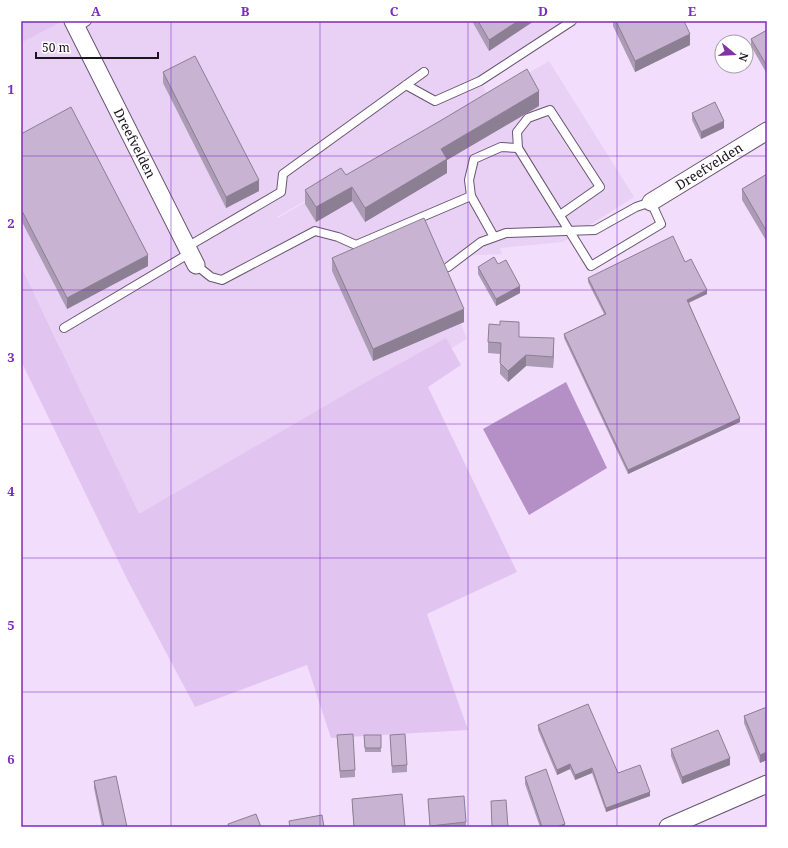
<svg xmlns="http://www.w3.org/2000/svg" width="788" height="848" font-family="'Noto Serif',serif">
<rect width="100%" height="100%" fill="#f2defc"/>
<path fill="#e9d0f5" d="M 63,21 L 567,21 L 478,76 L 488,96 L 277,217 L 278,218 L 549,61 L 634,197 L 563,242 L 500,248 L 502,254 L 456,256 L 439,266 L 467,339 L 127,538 L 59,345 L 21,266 L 21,43 Z"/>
<g fill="#e2c4f1">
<path d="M 21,21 L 63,21 L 21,43 Z"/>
<path d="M 21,266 L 139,514 L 363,384 L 446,338 L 461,365 L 428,387 L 517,572 L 427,614 L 468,730 L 331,738 L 307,665 L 195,707 L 127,579 L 21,361 Z"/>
</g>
<path fill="#b590c7" d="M 566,382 L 607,468 L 529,515 L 483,429 Z"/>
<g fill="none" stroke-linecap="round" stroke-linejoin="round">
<g stroke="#675670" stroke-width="10">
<g id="service">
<path d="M 77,28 L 87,21"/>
<path d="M 406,85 L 435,101 L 480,81 L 572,21"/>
<path d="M 518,148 L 517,132 L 528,118 L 550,110 L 600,187 L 560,215"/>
<path d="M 187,247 L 281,192 L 283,174 L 424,72"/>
<path d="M 196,265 L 211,277 L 222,280 L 315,231 L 338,237 L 356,245 L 471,196"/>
<path d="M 448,267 L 481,242 L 506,233 L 595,230 L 636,207 L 651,202 L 661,224 L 591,266 L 518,148 L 501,147 L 474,159 L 469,180 L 471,196 L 494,237"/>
<path d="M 64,328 L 190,253"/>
</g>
</g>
<g stroke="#675670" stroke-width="19">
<g id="minor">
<path d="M 73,21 L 196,265"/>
<path d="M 651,202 L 767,131"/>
<path d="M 668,827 L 767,784"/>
</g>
</g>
<use href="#service" stroke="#fff" stroke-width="8"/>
<use href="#minor" stroke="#fff" stroke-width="17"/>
</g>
<g fill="#ac9bb5">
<path d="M 472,21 L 534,21 L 489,51 Z"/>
<path d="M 613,21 L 684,21 L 690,45 L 635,72 L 613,26 Z"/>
<path d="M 767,30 L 767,74 L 751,46 L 751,39 Z"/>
<path d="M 163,72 L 259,191 L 226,208 L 163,83 Z"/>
<path d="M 539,106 L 447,160 L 447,173 L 365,222 L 352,201 L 316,222 L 305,204 L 305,190 Z"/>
<path d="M 692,113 L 724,128 L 701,139 L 692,120 Z"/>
<path d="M 21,134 L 148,266 L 67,309 L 21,220 Z"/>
<path d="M 767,174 L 767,242 L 742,200 L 742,189 Z"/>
<path d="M 332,258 L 464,322 L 373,361 L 332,271 Z"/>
<path d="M 685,262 L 707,294 L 689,303 L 740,422 L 628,474 L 564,338 L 564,334 L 604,314 L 588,282 L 588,278 Z"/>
<path d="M 498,264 L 520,293 L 496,306 L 478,274 L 478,267 Z"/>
<path d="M 519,337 L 554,349 L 553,368 L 526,366 L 508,382 L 500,374 L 500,354 L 488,353 L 488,342 Z"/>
<path d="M 767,692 L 767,704 L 766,700 L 766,693 Z"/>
<path d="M 767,707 L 760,763 L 744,723 L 744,716 Z"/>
<path d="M 538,725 L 618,773 L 650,796 L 606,812 L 592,773 L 575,780 L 570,769 L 557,775 L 538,730 Z"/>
<path d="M 337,735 L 355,770 L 355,777 L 340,778 Z"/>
<path d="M 364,735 L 381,735 L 381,752 L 365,752 Z"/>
<path d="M 390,735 L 407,765 L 407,772 L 392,773 Z"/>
<path d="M 671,749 L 730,765 L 682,784 L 671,756 Z"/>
<path d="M 525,777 L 565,827 L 540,827 L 525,784 Z"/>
<path d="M 94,781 L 127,827 L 102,827 L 94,788 Z"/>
<path d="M 352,799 L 405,827 L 354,827 L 352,806 Z"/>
<path d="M 428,799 L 466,822 L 466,827 L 430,827 Z"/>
</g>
<g fill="#8c7e93">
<path d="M 518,21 L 534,21 L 489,51 L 489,40 Z"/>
<path d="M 690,34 L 690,45 L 635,72 L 635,61 Z"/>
<path d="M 539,91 L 539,106 L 447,160 L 447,173 L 365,222 L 365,208 L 441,149 Z"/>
<path d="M 724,121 L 724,128 L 701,139 L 701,132 Z"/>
<path d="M 259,180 L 259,191 L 226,208 L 226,197 Z"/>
<path d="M 352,187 L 352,201 L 316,222 L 316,207 Z"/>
<path d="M 148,255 L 148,266 L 67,309 L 67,298 Z"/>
<path d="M 520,286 L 520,293 L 496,306 L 496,299 Z"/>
<path d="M 707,290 L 707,294 L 687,303 L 687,300 Z"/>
<path d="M 464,309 L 464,322 L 373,361 L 373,349 Z"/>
<path d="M 554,338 L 554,349 L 553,368 L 553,357 Z"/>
<path d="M 526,355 L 526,366 L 508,382 L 508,371 Z"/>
<path d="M 740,418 L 740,422 L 628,474 L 628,470 Z"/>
<path d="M 767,752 L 767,760 L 760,763 L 760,755 Z"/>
<path d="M 730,758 L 730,765 L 682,784 L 682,777 Z"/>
<path d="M 570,764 L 570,769 L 557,775 L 557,770 Z"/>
<path d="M 592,768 L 592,773 L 575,780 L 575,775 Z"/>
<path d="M 650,792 L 650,796 L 606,812 L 606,808 Z"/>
<path d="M 565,824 L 565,827 L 556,827 Z"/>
</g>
<g fill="#c8b4d2" stroke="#8c7e93">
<path d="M 478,21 L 518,21 L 489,40 Z"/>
<path d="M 616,21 L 684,21 L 690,34 L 635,61 Z"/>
<path d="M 767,30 L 767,66 L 751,39 Z"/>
<path d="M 195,56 L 259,180 L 226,197 L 163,72 Z"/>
<path d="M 527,69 L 539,91 L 441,149 L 447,159 L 365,208 L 352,187 L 316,207 L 305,190 L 341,168 L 346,175 L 440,121 Z"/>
<path d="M 715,102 L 724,121 L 701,132 L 692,113 Z"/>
<path d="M 71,107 L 148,255 L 67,298 L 21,209 L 21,134 Z"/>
<path d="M 767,174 L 767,232 L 742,189 Z"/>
<path d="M 424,218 L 464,309 L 373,349 L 332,258 Z"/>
<path d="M 673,236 L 685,262 L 691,259 L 707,290 L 687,300 L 740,418 L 628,470 L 564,334 L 606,314 L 588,278 Z"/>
<path d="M 494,257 L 498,264 L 506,260 L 520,286 L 496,299 L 478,267 Z"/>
<path d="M 500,321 L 519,322 L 519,337 L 554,338 L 553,357 L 526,355 L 508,371 L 500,363 L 501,343 L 488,342 L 489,324 L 500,325 Z"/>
<path d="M 588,704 L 618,773 L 640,765 L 650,792 L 606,808 L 592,768 L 575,775 L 570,764 L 557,770 L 538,725 Z"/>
<path d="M 767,707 L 767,752 L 760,755 L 744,716 Z"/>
<path d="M 718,730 L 730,758 L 682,777 L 671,749 Z"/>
<path d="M 353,734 L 355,770 L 340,771 L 337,735 Z"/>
<path d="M 405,734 L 407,765 L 392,766 L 390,735 Z"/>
<path d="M 364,735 L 381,735 L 381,748 L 365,748 Z"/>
<path d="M 546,769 L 565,824 L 556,827 L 542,827 L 525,777 Z"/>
<path d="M 116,776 L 127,827 L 104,827 L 94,781 Z"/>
<path d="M 402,794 L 405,827 L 354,827 L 352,799 Z"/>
<path d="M 464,796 L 466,822 L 430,826 L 428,799 Z"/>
<path d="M 506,800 L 508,827 L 492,827 L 491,801 Z"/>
<path d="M 256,814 L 261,827 L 229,827 L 228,824 Z"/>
<path d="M 322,815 L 324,827 L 290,827 L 289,821 Z"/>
</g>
<path fill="none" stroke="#7b2cbf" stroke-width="1" stroke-opacity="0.55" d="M 171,21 L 171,827M 320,21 L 320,827M 468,21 L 468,827M 617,21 L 617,827M 21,156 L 767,156M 21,290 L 767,290M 21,424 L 767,424M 21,558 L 767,558M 21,692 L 767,692"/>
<g text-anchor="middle" stroke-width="3.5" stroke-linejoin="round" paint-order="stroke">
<g font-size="13" fill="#1c141f" stroke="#fff">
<text transform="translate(135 143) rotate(63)" y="5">Dreefvelden</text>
<text transform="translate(709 166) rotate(-32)" y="5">Dreefvelden</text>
</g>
</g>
<rect width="788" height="848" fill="none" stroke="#ffffff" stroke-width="44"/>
<g transform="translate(734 54) rotate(108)"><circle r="19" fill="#ffffff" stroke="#a4a1a5"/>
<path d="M0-3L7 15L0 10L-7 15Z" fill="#8232a2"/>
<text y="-6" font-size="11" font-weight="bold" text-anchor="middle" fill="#1c141f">N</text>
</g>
<path d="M36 52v6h122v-6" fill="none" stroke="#1c141f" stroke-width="2"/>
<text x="42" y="52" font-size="12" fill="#1c141f" stroke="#ffffff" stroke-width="3" paint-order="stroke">50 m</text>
<rect x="22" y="22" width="744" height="804" fill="none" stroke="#7b2cbf" stroke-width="1.5"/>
<g font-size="13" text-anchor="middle" font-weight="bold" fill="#7b2cbf">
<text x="96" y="16">A</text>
<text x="245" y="16">B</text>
<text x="394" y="16">C</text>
<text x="543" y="16">D</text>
<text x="692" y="16">E</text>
<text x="11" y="94">1</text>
<text x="11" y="228">2</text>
<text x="11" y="362">3</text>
<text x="11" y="496">4</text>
<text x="11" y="630">5</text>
<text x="11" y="764">6</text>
</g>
</svg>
